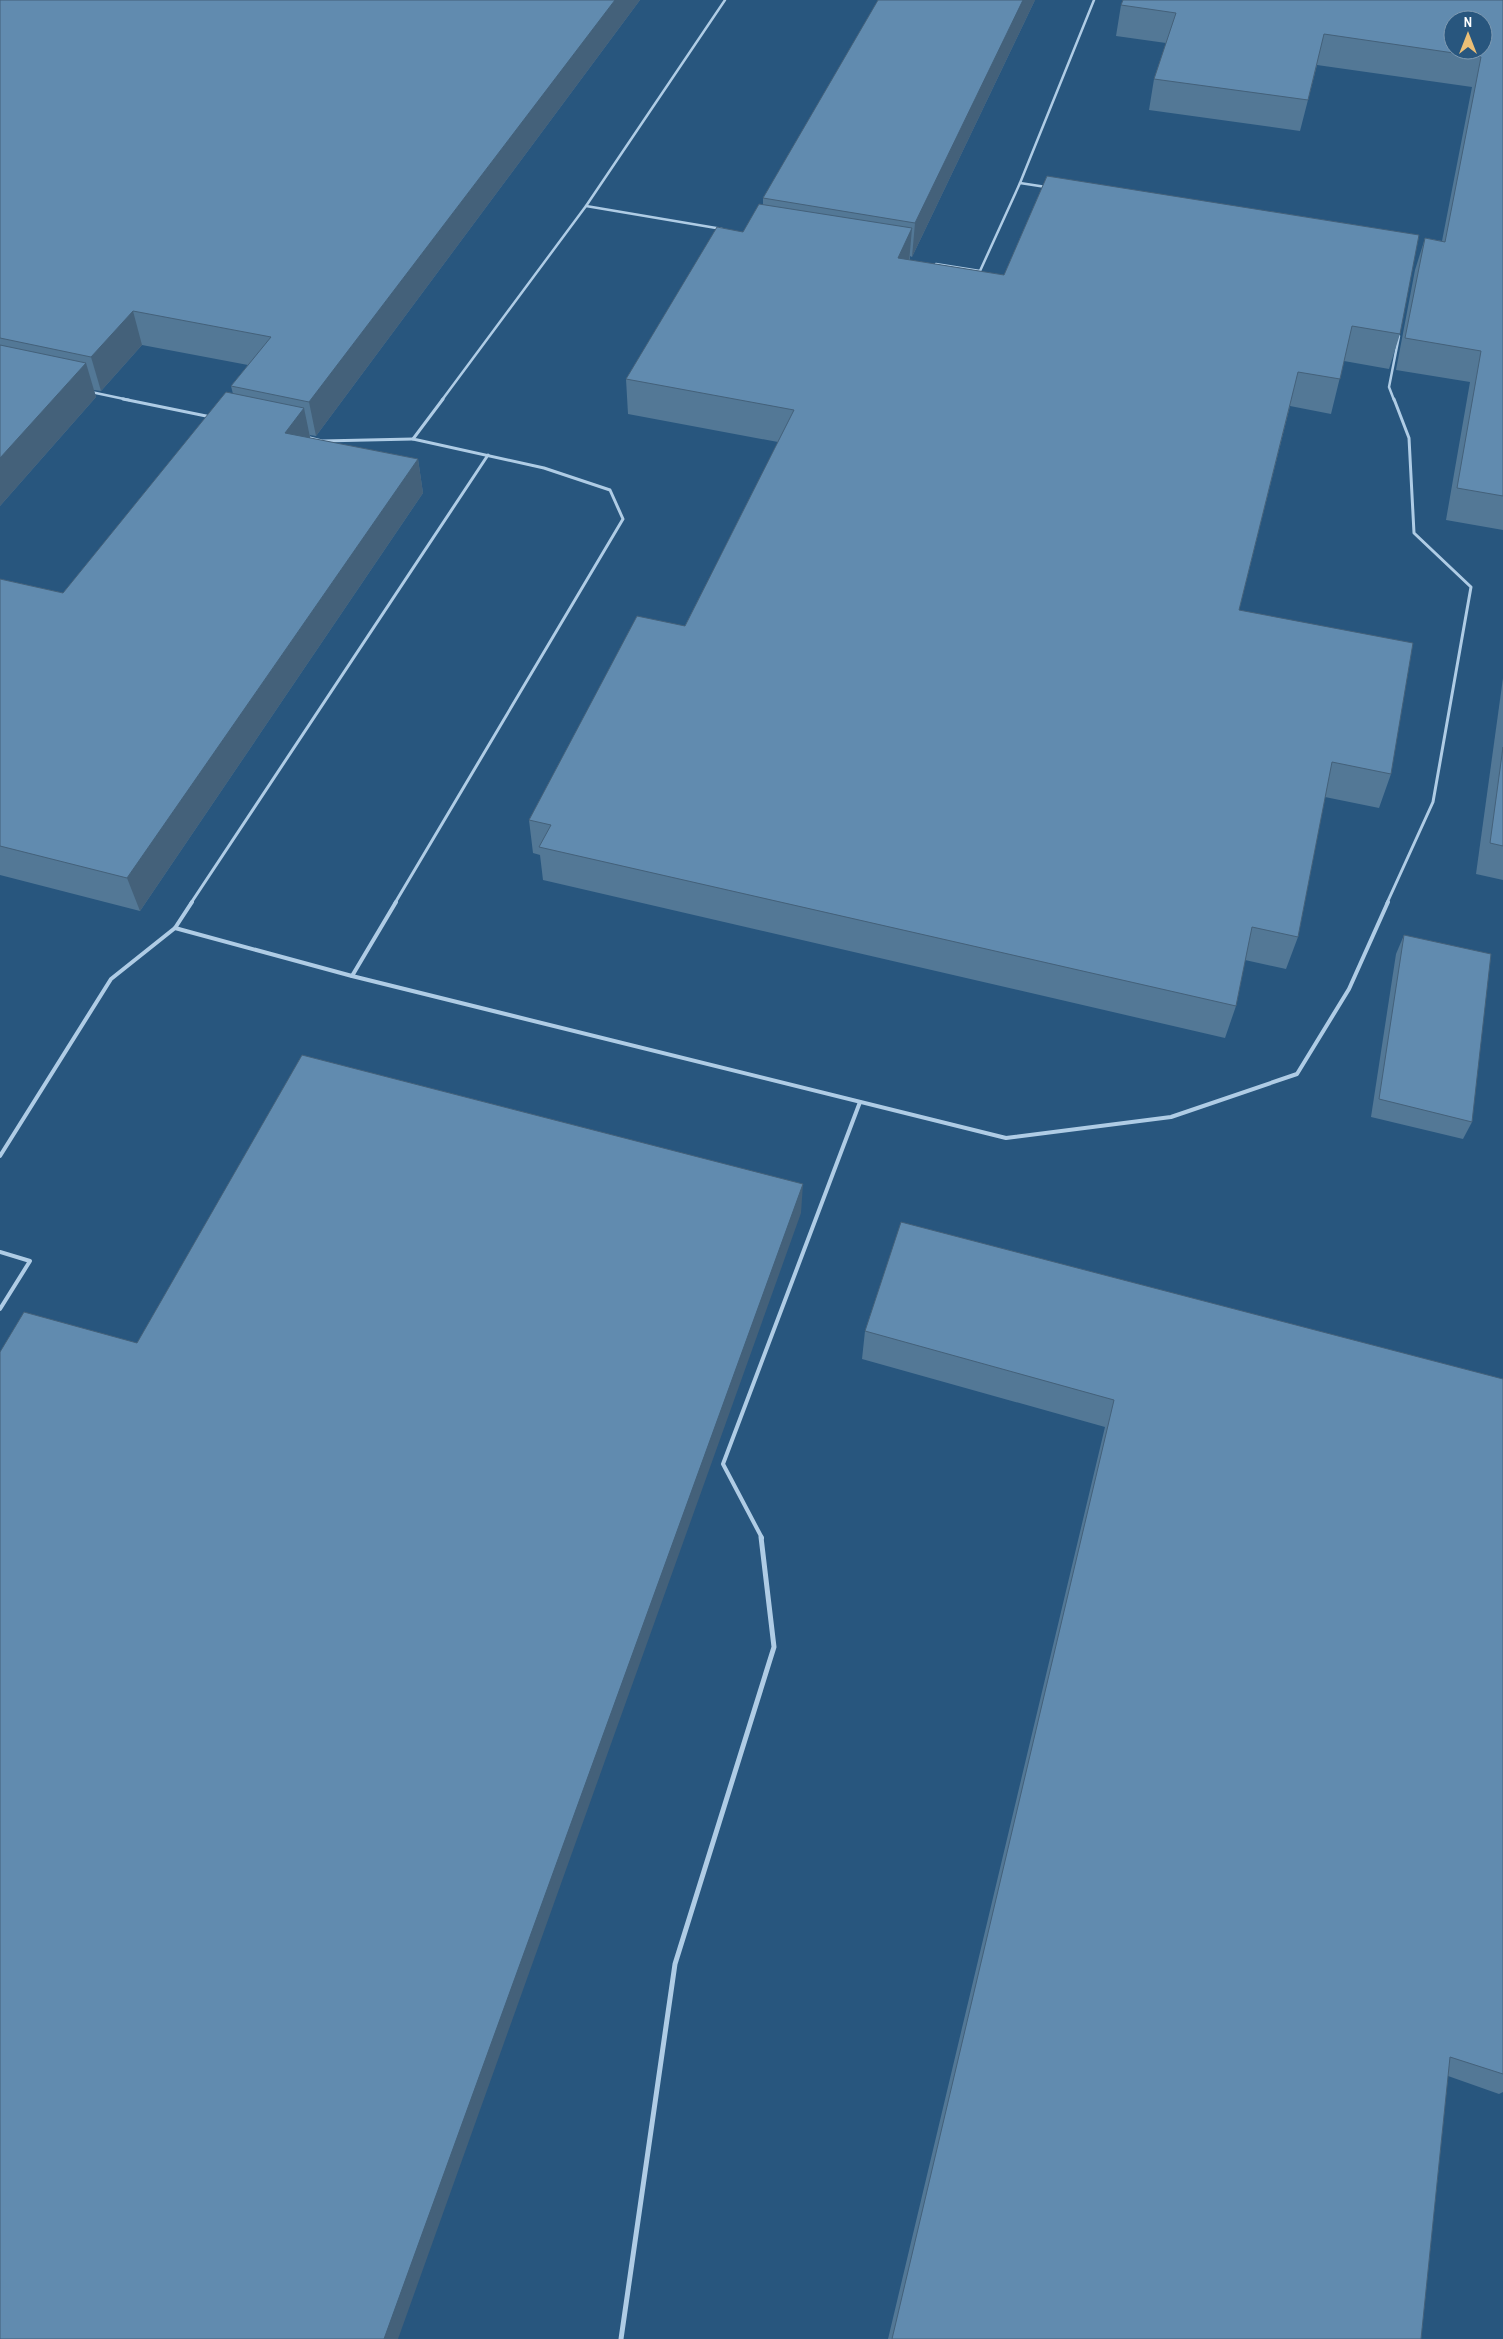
<svg xmlns="http://www.w3.org/2000/svg" width="1503" height="2339" font-family="'Archivo Narrow',sans-serif">
<rect width="100%" height="100%" fill="#28567e"/>
<g fill="none" stroke-linecap="round" stroke-linejoin="round">
<g stroke="#afcce5" stroke-width="2.5">
<path d="M 1020,183 L 1094,0"/>
<path d="M 586,206 L 722,229"/>
<path d="M 936,264 L 980,271 L 1020,183 L 1046,187"/>
<path d="M 91,392 L 129,400"/>
<path d="M 442,400 L 586,206 L 725,0"/>
<path d="M 1394,400 L 1389,387 L 1399,336"/>
</g>
<g stroke="#afcce5" stroke-width="3">
<path d="M 123,399 L 211,417"/>
<path d="M 306,437 L 322,441 L 413,439"/>
<path d="M 191,903 L 488,455"/>
<path d="M 395,903 L 623,519 L 610,490 L 544,468 L 413,439 L 443,399"/>
<path d="M 1387,903 L 1433,802 L 1471,587 L 1414,533 L 1409,438 L 1394,399"/>
</g>
<g stroke="#afcce5" stroke-width="4">
<path d="M 192,902 L 175,928 L 352,976"/>
<path d="M 396,902 L 352,976 L 1006,1138 L 1171,1117 L 1297,1074 L 1349,989 L 1388,902"/>
<path d="M 0,1156 L 111,979 L 175,928"/>
<path d="M 0,1252 L 30,1261 L 0,1309"/>
<path d="M 762,1538 L 723,1464 L 860,1102"/>
</g>
<path stroke="#afcce5" stroke-width="5" d="M 621,2339 L 675,1964 L 774,1647 L 761,1537"/>
</g>
<g fill="#537896">
<path d="M 0,0 L 640,0 L 316,436 L 310,435 L 310,438 L 418,459 L 423,493 L 140,911 L 0,875 L 0,579 L 63,593 L 233,394 L 231,386 L 248,365 L 142,345 L 101,391 L 94,390 L 96,397 L 0,506 Z"/>
<path d="M 1035,0 L 912,257 L 910,256 L 910,260 L 1004,275 L 1047,176 L 1400,334 L 1389,369 L 1344,361 L 1331,414 L 1290,406 L 1239,610 L 1391,774 L 1379,808 L 1325,797 L 1298,937 L 1286,969 L 1245,960 L 1236,1006 L 1225,1038 L 543,880 L 540,855 L 533,853 L 529,820 L 685,626 L 778,442 L 628,414 L 626,379 L 743,232 L 763,204 L 763,198 Z"/>
<path d="M 1503,0 L 1503,530 L 1446,520 L 1470,382 L 1396,370 L 1415,270 L 1425,238 L 1442,241 L 1472,87 L 1317,65 L 1300,131 L 1149,110 L 1154,79 L 1166,43 L 1116,36 L 1121,5 Z"/>
<path d="M 1503,678 L 1503,880 L 1476,874 Z"/>
<path d="M 1404,935 L 1472,1122 L 1463,1139 L 1371,1117 L 1396,954 Z"/>
<path d="M 865,1331 L 1503,1379 L 1503,2092 L 1499,2094 L 1448,2076 L 1421,2339 L 888,2339 L 1105,1427 L 862,1359 Z"/>
</g>
<g fill="#44617a">
<path d="M 615,0 L 640,0 L 316,436 L 309,402 Z"/>
<path d="M 1023,0 L 1035,0 L 912,257 L 915,223 Z"/>
<path d="M 912,228 L 909,263 L 898,258 Z"/>
<path d="M 133,311 L 142,345 L 101,391 L 91,357 Z"/>
<path d="M 86,363 L 96,397 L 0,506 L 0,458 Z"/>
<path d="M 304,408 L 311,442 L 285,433 Z"/>
<path d="M 418,459 L 423,493 L 140,911 L 127,878 Z"/>
<path d="M 803,1184 L 801,1213 L 398,2339 L 384,2339 Z"/>
</g>
<g fill="#618baf" stroke="#44617a" fill-rule="evenodd">
<path d="M 0,0 L 615,0 L 309,402 L 231,386 L 271,337 L 133,311 L 91,357 L 0,338 Z"/>
<path d="M 878,0 L 1023,0 L 915,223 L 763,198 Z"/>
<path d="M 1123,0 L 1503,0 L 1503,496 L 1457,488 L 1481,351 L 1405,338 L 1425,238 L 1445,242 L 1481,57 L 1324,34 L 1308,100 L 1154,79 L 1176,13 L 1121,5 ZM 1453,20 L 1483,20 L 1483,50 L 1453,50 Z"/>
<path d="M 1047,176 L 1419,235 L 1400,334 L 1352,326 L 1340,379 L 1298,372 L 1239,610 L 1413,643 L 1391,774 L 1332,762 L 1298,937 L 1252,927 L 1236,1006 L 539,847 L 551,825 L 529,820 L 637,616 L 685,626 L 794,410 L 626,379 L 717,227 L 743,232 L 759,204 L 912,228 L 898,258 L 1004,275 Z"/>
<path d="M 0,345 L 86,363 L 0,458 Z"/>
<path d="M 226,392 L 304,408 L 285,433 L 418,459 L 127,878 L 0,846 L 0,579 L 63,593 Z"/>
<path d="M 1503,747 L 1503,846 L 1490,843 Z"/>
<path d="M 1404,935 L 1491,954 L 1472,1122 L 1379,1099 Z"/>
<path d="M 302,1055 L 803,1184 L 384,2339 L 0,2339 L 0,1352 L 24,1312 L 137,1343 Z"/>
<path d="M 901,1222 L 1503,1379 L 1503,2074 L 1450,2057 L 1421,2339 L 892,2339 L 1114,1400 L 865,1331 Z"/>
</g>
<g transform="translate(1468 35)"><circle r="24" fill="#28567e" stroke="#7e9ab2"/>
<path d="M0-4L9 19L0 12L-9 19Z" fill="#ecbf76"/>
<text y="-8" font-size="14" font-weight="bold" text-anchor="middle" fill="#ffffff">N</text>
</g>
</svg>
